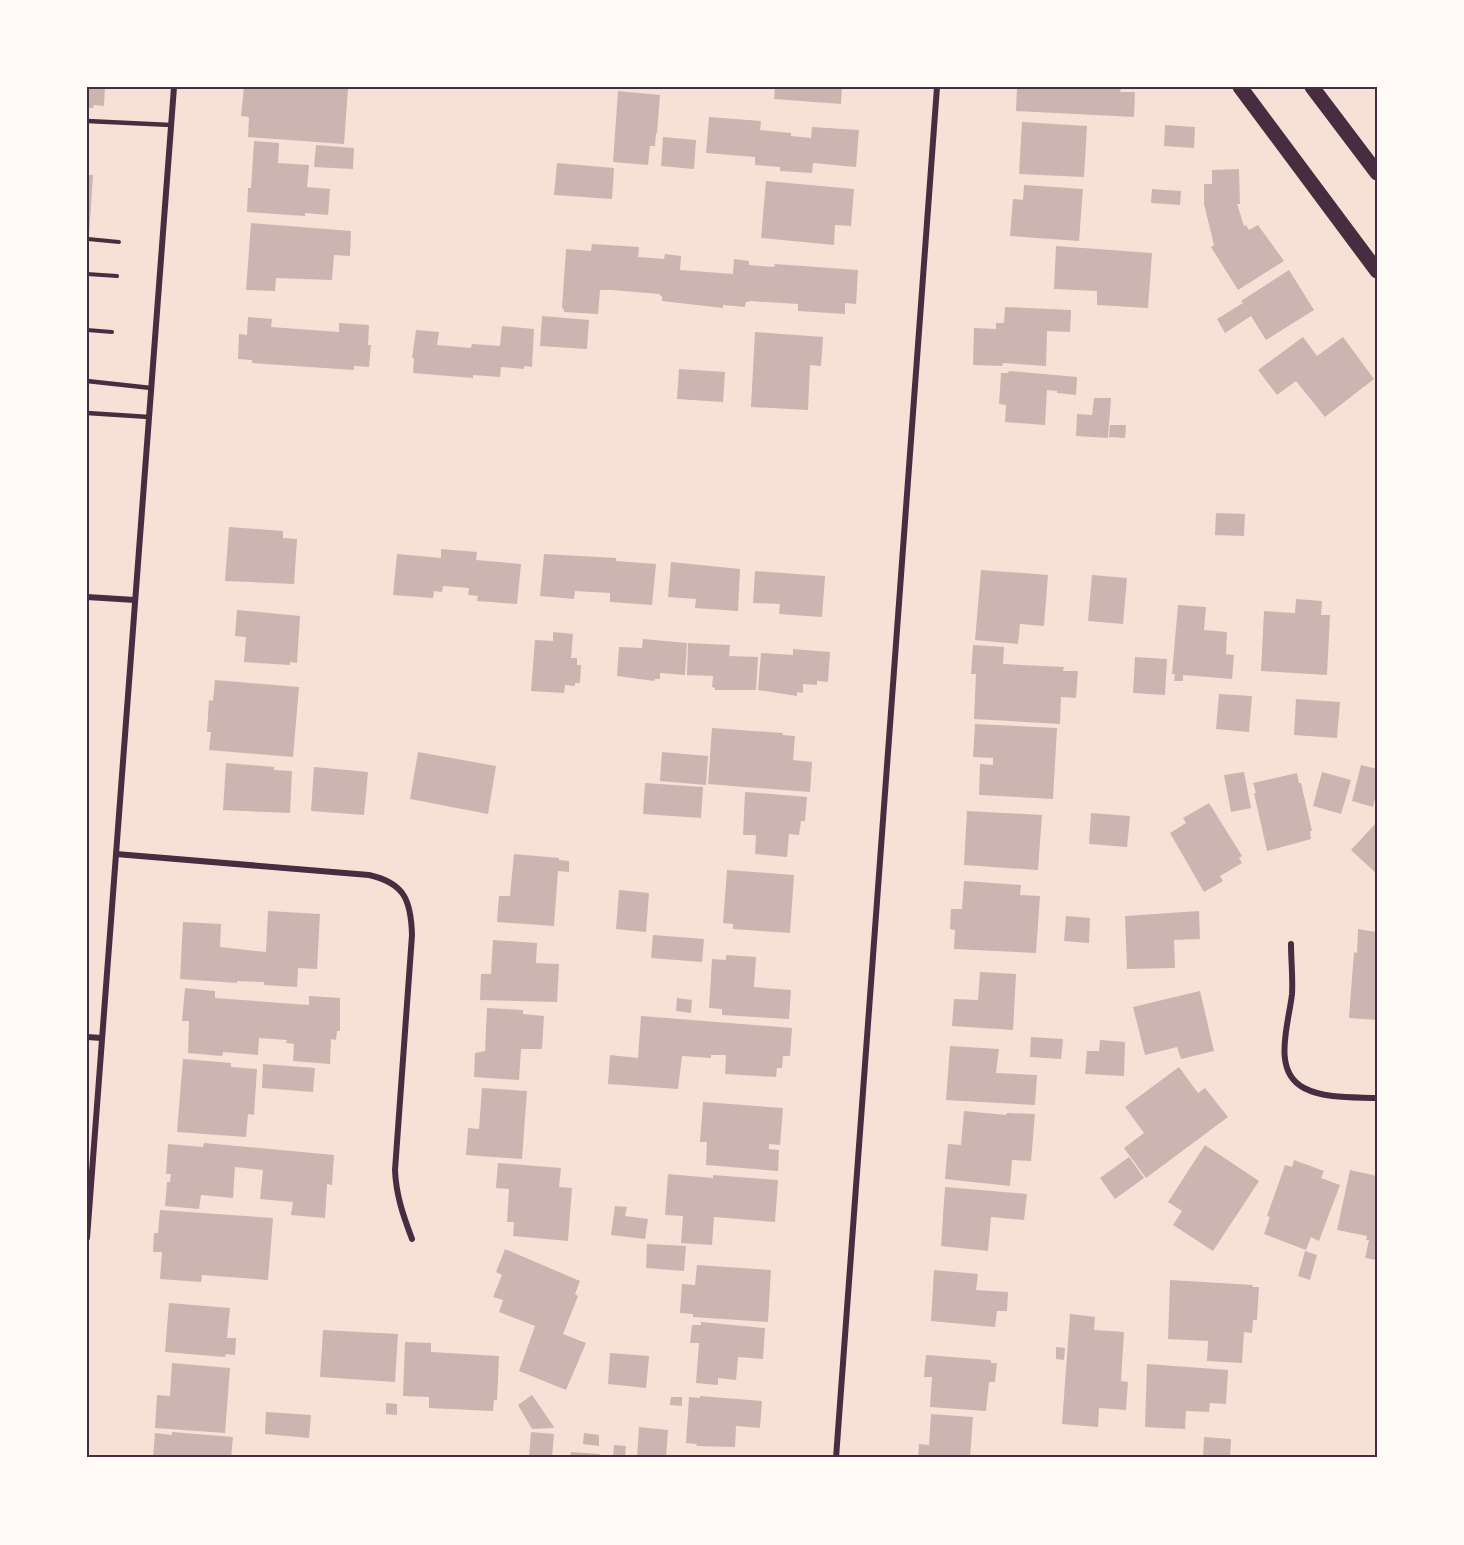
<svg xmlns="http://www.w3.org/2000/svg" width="1464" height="1545" font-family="Inter,sans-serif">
<rect width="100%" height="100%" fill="#f7e1d7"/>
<g fill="#ccb4b1">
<path d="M 87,87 L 105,87 L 104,106 L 94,105 L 93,108 L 87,108 Z"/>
<path d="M 244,87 L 320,87 L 348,89 L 344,144 L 248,137 L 249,117 L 241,116 Z"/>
<path d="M 775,87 L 842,87 L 841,104 L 774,99 Z"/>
<path d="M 1017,87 L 1096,87 L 1121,89 L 1120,92 L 1135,92 L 1134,117 L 1016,111 Z"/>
<path d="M 618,91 L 660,95 L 657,133 L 656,133 L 655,146 L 650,146 L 648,165 L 613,162 Z"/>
<path d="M 709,117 L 761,121 L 760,130 L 791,133 L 791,136 L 811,138 L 812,127 L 859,130 L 856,167 L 813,163 L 812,173 L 780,171 L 780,167 L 755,165 L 755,157 L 706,153 Z"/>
<path d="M 1022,122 L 1087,126 L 1084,177 L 1019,174 Z"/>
<path d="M 1165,125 L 1195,127 L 1194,148 L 1164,146 Z"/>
<path d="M 663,137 L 696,140 L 694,169 L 661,166 Z"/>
<path d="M 254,141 L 279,143 L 278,163 L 309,165 L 307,187 L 330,189 L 328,215 L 305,213 L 305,216 L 247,212 L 248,188 L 251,188 Z"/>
<path d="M 316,145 L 354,148 L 353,169 L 314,167 Z"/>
<path d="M 557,163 L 614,168 L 612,199 L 554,195 Z"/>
<path d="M 1239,169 L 1240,204 L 1237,204 L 1244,226 L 1246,225 L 1249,230 L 1258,225 L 1284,261 L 1238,290 L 1211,247 L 1214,245 L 1204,204 L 1204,184 L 1212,184 L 1212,170 Z"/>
<path d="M 87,175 L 93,175 L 89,235 L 87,234 Z"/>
<path d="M 766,181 L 854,189 L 851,226 L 835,225 L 834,245 L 761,238 Z"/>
<path d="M 1024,185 L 1083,189 L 1079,241 L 1010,236 L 1013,199 L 1023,200 Z"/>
<path d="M 1152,189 L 1181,191 L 1180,205 L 1151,203 Z"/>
<path d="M 251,223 L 351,231 L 350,256 L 334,255 L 332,280 L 276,278 L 275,291 L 246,290 Z"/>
<path d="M 592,244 L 639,247 L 638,257 L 664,259 L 665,254 L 681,256 L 680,270 L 733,274 L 734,259 L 749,261 L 749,265 L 774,267 L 775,264 L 858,270 L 856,304 L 845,303 L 845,314 L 798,311 L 798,304 L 749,301 L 749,302 L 746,302 L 745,307 L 723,305 L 723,308 L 662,301 L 662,296 L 659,295 L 660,294 L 611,290 L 600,290 L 598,314 L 564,312 L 564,309 L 562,308 L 566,249 L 591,251 Z"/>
<path d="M 1056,246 L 1152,253 L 1148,308 L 1097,305 L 1097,291 L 1054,289 Z"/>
<path d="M 1289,270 L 1314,310 L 1266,340 L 1251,316 L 1225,333 L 1217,319 L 1243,303 L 1241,301 Z"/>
<path d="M 1005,307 L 1071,310 L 1070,332 L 1047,331 L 1046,366 L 1003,363 L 1002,366 L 973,365 L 974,328 L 996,329 L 996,323 L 1004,323 Z"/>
<path d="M 542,316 L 589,320 L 587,349 L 540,346 Z"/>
<path d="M 248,317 L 272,319 L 271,327 L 339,332 L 339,323 L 369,325 L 368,345 L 371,345 L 369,367 L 354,366 L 354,370 L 252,363 L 252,360 L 238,359 L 239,334 L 247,335 Z"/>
<path d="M 502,326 L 534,329 L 532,367 L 524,366 L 524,369 L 501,367 L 500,377 L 473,375 L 473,378 L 413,373 L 414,358 L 412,358 L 416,330 L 439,332 L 437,345 L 471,348 L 472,344 L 500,346 Z"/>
<path d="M 755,332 L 823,337 L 821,366 L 810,365 L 808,410 L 751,407 Z"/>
<path d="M 1303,337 L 1317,356 L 1343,337 L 1374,379 L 1325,417 L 1296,381 L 1277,395 L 1258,370 Z"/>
<path d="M 679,369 L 725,372 L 723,402 L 677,399 Z"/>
<path d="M 1009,371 L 1077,377 L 1076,395 L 1057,393 L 1057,391 L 1047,390 L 1045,425 L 1005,422 L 1006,405 L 999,404 L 1001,373 L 1008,373 Z"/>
<path d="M 1094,398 L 1111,398 L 1108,438 L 1076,436 L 1077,414 L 1092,415 Z"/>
<path d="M 1110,425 L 1126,425 L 1125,438 L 1109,437 Z"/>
<path d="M 1216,513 L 1245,514 L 1244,536 L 1215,535 Z"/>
<path d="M 229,527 L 283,531 L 283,538 L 297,539 L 294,584 L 225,581 Z"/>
<path d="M 441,549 L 477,552 L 476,560 L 521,564 L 517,604 L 477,601 L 478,596 L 468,595 L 469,588 L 443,586 L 442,592 L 434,591 L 433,598 L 393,595 L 397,554 L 441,558 Z"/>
<path d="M 544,554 L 616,558 L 616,561 L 656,564 L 652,605 L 610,602 L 610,593 L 575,591 L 574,599 L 540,596 Z"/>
<path d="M 671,562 L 740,569 L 738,611 L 695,608 L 696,599 L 668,597 Z"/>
<path d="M 981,570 L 1048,575 L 1044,626 L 1020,624 L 1018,644 L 975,640 Z"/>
<path d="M 755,571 L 825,576 L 822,617 L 779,614 L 780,604 L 753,603 Z"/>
<path d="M 1092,575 L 1127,578 L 1123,624 L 1088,621 Z"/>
<path d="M 1296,599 L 1322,601 L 1321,615 L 1330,615 L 1327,675 L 1261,671 L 1264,611 L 1295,613 Z"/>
<path d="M 1178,605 L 1206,607 L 1204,630 L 1227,632 L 1226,654 L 1234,655 L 1232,679 L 1183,675 L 1183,681 L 1174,681 L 1175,674 L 1172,674 Z"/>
<path d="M 237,610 L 300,616 L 297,663 L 290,662 L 290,665 L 244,662 L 246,637 L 235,636 Z"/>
<path d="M 553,632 L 573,634 L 571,658 L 577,658 L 577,665 L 581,665 L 580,683 L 575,683 L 575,686 L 565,685 L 564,693 L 531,691 L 535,640 L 553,641 Z"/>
<path d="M 643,639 L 687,643 L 685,675 L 660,673 L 660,679 L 655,679 L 654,681 L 617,676 L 619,647 L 642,648 Z"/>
<path d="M 688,643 L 730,645 L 729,656 L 758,657 L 756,690 L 715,690 L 715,688 L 712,687 L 713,676 L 687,675 Z"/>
<path d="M 973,645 L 1004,647 L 1003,664 L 1064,667 L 1063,671 L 1078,671 L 1076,698 L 1061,697 L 1060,724 L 974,719 L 976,674 L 971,674 Z"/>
<path d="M 793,649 L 830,652 L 828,682 L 817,681 L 817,685 L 803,684 L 803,693 L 797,692 L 797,696 L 758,690 L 761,653 L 793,655 Z"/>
<path d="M 1135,657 L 1167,659 L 1165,695 L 1133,693 Z"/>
<path d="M 215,680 L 299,687 L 293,757 L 209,750 L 211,732 L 207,732 L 209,700 L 213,701 Z"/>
<path d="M 1219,694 L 1252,696 L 1249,732 L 1216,729 Z"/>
<path d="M 1296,699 L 1340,702 L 1337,738 L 1294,735 Z"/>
<path d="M 975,724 L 1057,728 L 1053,799 L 979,795 L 980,764 L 993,765 L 993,758 L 973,757 Z"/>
<path d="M 712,728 L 783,733 L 782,735 L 795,736 L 793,760 L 812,762 L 810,792 L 708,784 Z"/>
<path d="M 418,752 L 496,766 L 488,814 L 410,799 Z"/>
<path d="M 662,752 L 708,756 L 706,785 L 660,781 Z"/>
<path d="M 226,763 L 274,767 L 274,770 L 292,771 L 290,813 L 223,810 Z"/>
<path d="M 1361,765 L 1377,769 L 1377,790 L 1373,807 L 1352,801 Z"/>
<path d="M 314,767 L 368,772 L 364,815 L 311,811 Z"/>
<path d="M 1244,772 L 1251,808 L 1231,812 L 1224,775 Z"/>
<path d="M 1322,772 L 1351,780 L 1341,814 L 1313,806 Z"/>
<path d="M 1297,773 L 1299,783 L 1301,783 L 1312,831 L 1310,831 L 1311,839 L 1267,851 L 1254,793 L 1256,793 L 1253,783 Z"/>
<path d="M 645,783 L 703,787 L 701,818 L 643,814 Z"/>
<path d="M 745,792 L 807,797 L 805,821 L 801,821 L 799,835 L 789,834 L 787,857 L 755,854 L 756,835 L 743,835 Z"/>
<path d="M 1209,803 L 1242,856 L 1239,858 L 1242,863 L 1220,876 L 1223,881 L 1204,892 L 1170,833 L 1186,823 L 1183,818 Z"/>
<path d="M 967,811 L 1042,815 L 1038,870 L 964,865 Z"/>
<path d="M 1091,813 L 1130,816 L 1127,847 L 1089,844 Z"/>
<path d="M 1377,822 L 1377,874 L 1351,850 Z"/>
<path d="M 514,854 L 559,858 L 559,860 L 569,861 L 569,872 L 558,871 L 554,926 L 497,922 L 499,896 L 510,896 Z"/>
<path d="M 727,870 L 794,875 L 790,933 L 733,929 L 733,924 L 723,923 Z"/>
<path d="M 964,881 L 1021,885 L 1020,895 L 1040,896 L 1036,953 L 954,949 L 955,930 L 950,929 L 951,909 L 962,909 Z"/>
<path d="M 619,890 L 649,893 L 646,932 L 616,929 Z"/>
<path d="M 268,911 L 320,914 L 317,969 L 298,968 L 297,987 L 264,985 L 264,982 L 237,981 L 237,983 L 180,979 L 183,922 L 221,924 L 220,947 L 266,952 Z"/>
<path d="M 1199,911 L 1200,939 L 1174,940 L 1175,968 L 1127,969 L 1125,916 Z"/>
<path d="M 1066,916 L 1090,918 L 1089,943 L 1064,941 Z"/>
<path d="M 1358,929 L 1377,932 L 1377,1020 L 1349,1018 L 1354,952 L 1357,953 Z"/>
<path d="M 653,935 L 704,939 L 702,962 L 651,958 Z"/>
<path d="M 493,940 L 537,943 L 536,963 L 559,964 L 557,1002 L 480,1000 L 481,974 L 491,974 Z"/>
<path d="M 726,955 L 756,957 L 754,987 L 791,990 L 789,1019 L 722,1015 L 722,1009 L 709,1008 L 712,959 L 726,960 Z"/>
<path d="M 980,972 L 1016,974 L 1013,1030 L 952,1026 L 954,999 L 978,1000 Z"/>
<path d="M 185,988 L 215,991 L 215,998 L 309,1005 L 309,996 L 340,998 L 340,1031 L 337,1031 L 336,1040 L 331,1039 L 330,1064 L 293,1061 L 294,1044 L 286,1043 L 287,1040 L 259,1038 L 258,1055 L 223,1052 L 222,1056 L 188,1053 L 189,1021 L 182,1021 Z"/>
<path d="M 1200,991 L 1214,1051 L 1181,1059 L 1177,1047 L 1145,1055 L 1133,1007 Z"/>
<path d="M 677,998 L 692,1000 L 691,1013 L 676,1011 Z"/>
<path d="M 487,1008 L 523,1010 L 523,1014 L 544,1016 L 542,1049 L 521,1049 L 519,1080 L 474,1077 L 475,1053 L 485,1051 Z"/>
<path d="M 641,1016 L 792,1028 L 790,1056 L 783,1056 L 782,1068 L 777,1068 L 776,1077 L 725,1074 L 726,1055 L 711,1055 L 711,1058 L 682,1056 L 678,1089 L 608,1084 L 610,1055 L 638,1058 Z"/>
<path d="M 1031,1037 L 1063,1039 L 1061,1059 L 1030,1057 Z"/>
<path d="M 1100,1040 L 1125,1042 L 1124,1076 L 1085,1074 L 1087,1051 L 1099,1051 Z"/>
<path d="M 950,1046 L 999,1049 L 996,1073 L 1037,1075 L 1035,1105 L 946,1100 Z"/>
<path d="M 183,1059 L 231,1063 L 231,1067 L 257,1069 L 254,1115 L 248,1114 L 246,1137 L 177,1132 Z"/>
<path d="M 263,1064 L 315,1068 L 313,1092 L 262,1088 Z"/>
<path d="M 1179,1067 L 1198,1093 L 1205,1088 L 1228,1117 L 1146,1178 L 1124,1148 L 1144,1133 L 1125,1107 Z"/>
<path d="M 482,1088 L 527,1091 L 522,1159 L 466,1155 L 468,1128 L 479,1129 Z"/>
<path d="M 703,1102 L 783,1108 L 780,1145 L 769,1144 L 769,1149 L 779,1150 L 778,1171 L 706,1165 L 707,1142 L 700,1142 Z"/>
<path d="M 964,1111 L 1006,1115 L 1007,1113 L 1035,1114 L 1031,1161 L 1012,1160 L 1010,1186 L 945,1179 L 948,1144 L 961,1145 Z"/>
<path d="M 204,1143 L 334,1155 L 332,1185 L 327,1184 L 325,1218 L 291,1215 L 293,1202 L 260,1199 L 263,1170 L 235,1167 L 233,1198 L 201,1195 L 199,1209 L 165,1206 L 167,1182 L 170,1182 L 171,1174 L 166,1174 L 168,1144 L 203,1147 Z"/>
<path d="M 1205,1145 L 1259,1181 L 1213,1251 L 1173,1225 L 1182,1211 L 1168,1202 Z"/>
<path d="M 1129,1157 L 1144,1178 L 1115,1199 L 1100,1178 Z"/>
<path d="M 1294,1160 L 1324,1171 L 1321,1178 L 1340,1185 L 1319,1241 L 1311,1237 L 1306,1250 L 1264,1234 L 1270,1217 L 1267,1216 L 1285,1165 L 1292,1167 Z"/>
<path d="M 498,1163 L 561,1168 L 559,1187 L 572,1188 L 568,1241 L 513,1236 L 514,1222 L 507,1222 L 509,1189 L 496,1188 Z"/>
<path d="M 1350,1170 L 1377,1176 L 1377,1260 L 1365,1258 L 1369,1240 L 1366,1240 L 1367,1236 L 1337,1230 Z"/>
<path d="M 668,1174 L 713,1178 L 713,1175 L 778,1180 L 775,1222 L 714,1217 L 712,1245 L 681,1243 L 683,1216 L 665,1215 Z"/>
<path d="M 945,1187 L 1027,1194 L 1024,1220 L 991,1217 L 988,1251 L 941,1246 Z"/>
<path d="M 615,1206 L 627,1207 L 625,1216 L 648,1219 L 645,1239 L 611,1235 Z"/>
<path d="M 160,1210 L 273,1218 L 268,1280 L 202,1275 L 201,1282 L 160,1279 L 162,1252 L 153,1252 L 154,1233 L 158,1233 Z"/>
<path d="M 647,1244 L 686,1246 L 684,1271 L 646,1268 Z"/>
<path d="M 505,1249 L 580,1281 L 575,1294 L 578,1296 L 563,1334 L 586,1343 L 566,1390 L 519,1371 L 535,1326 L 499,1312 L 503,1300 L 493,1297 L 502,1275 L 496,1272 Z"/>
<path d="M 1305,1251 L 1317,1255 L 1310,1280 L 1298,1276 Z"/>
<path d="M 697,1265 L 771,1270 L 768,1322 L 693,1317 L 693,1314 L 680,1313 L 682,1284 L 695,1285 Z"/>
<path d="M 934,1270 L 978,1274 L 976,1290 L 1008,1292 L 1007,1311 L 997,1311 L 995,1327 L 931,1321 Z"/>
<path d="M 1170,1280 L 1253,1285 L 1252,1287 L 1259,1287 L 1257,1320 L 1253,1320 L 1252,1333 L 1244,1332 L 1242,1363 L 1207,1361 L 1208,1341 L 1168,1339 Z"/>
<path d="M 169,1303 L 230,1308 L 227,1338 L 236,1338 L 235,1355 L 226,1354 L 225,1357 L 165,1352 Z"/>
<path d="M 1070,1314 L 1095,1317 L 1094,1330 L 1124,1332 L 1121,1381 L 1128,1382 L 1126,1410 L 1099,1408 L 1098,1427 L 1062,1424 Z"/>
<path d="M 701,1322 L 765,1328 L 763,1359 L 738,1357 L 736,1380 L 718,1378 L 718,1385 L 696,1383 L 699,1343 L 690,1343 L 692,1325 L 701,1325 Z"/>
<path d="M 323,1330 L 398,1334 L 395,1382 L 320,1377 Z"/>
<path d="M 405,1342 L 431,1343 L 431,1352 L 499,1356 L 497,1400 L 494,1400 L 493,1411 L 429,1408 L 429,1397 L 403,1396 Z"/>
<path d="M 1056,1347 L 1065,1348 L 1064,1360 L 1056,1359 Z"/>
<path d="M 610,1353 L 649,1356 L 646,1388 L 608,1384 Z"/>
<path d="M 926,1355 L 991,1360 L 991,1363 L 997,1363 L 995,1382 L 989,1382 L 986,1411 L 930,1407 L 932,1377 L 924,1377 Z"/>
<path d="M 172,1363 L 230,1368 L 225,1433 L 155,1428 L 157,1395 L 170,1396 Z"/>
<path d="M 1147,1364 L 1228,1370 L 1226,1404 L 1210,1403 L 1209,1412 L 1186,1411 L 1185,1429 L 1145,1427 Z"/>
<path d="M 532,1395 L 554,1427 L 553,1428 L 532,1429 L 518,1405 Z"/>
<path d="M 700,1396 L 762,1401 L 760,1428 L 736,1426 L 735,1447 L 696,1446 L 697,1444 L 686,1443 L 689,1397 L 700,1398 Z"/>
<path d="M 671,1397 L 682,1397 L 682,1406 L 670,1405 Z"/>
<path d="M 386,1403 L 397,1404 L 397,1415 L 386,1414 Z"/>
<path d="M 266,1412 L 311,1415 L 309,1438 L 265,1434 Z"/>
<path d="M 931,1414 L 973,1417 L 970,1458 L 918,1458 L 919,1444 L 929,1445 Z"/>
<path d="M 639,1427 L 668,1430 L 666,1458 L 637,1458 Z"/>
<path d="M 172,1432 L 233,1437 L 231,1458 L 153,1458 L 155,1433 L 172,1435 Z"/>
<path d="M 531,1432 L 554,1434 L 552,1458 L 529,1458 Z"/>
<path d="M 584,1433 L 599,1435 L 599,1446 L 583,1444 Z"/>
<path d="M 1204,1437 L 1231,1439 L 1230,1458 L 1203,1457 Z"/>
<path d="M 614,1445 L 626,1446 L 625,1458 L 613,1457 Z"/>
<path d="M 571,1452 L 600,1454 L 599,1458 L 570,1458 Z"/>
</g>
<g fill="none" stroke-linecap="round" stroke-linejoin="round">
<g stroke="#4a2c40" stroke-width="4">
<path d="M 88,239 L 119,242"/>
<path d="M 87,274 L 117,276"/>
<path d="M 87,330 L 112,332"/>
</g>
<g stroke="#4a2c40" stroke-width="4.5">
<path d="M 87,121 L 171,125"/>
<path d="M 87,381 L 151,388"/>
<path d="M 87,413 L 149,417"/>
</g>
<g stroke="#4a2c40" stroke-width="6">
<path d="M 87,597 L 135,600"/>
<path d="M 116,854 L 369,875 C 405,883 411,901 412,935 L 395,1170 C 396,1195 403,1215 412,1239"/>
<path d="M 1291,944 C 1291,960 1293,978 1292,994 C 1289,1023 1271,1071 1304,1088 C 1325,1099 1354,1097 1377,1098"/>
<path d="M 87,1037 L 102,1038"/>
<path d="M 87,1238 L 174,87"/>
<path d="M 836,1458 L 937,87"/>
</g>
<g stroke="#4a2c40" stroke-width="15">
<path d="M 1240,87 L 1377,271"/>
<path d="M 1312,87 L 1377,173"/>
</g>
</g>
<rect width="1464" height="1545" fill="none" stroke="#fffaf5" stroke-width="177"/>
<rect x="88" y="88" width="1288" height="1368" fill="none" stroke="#4a2c40" stroke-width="2"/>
</svg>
